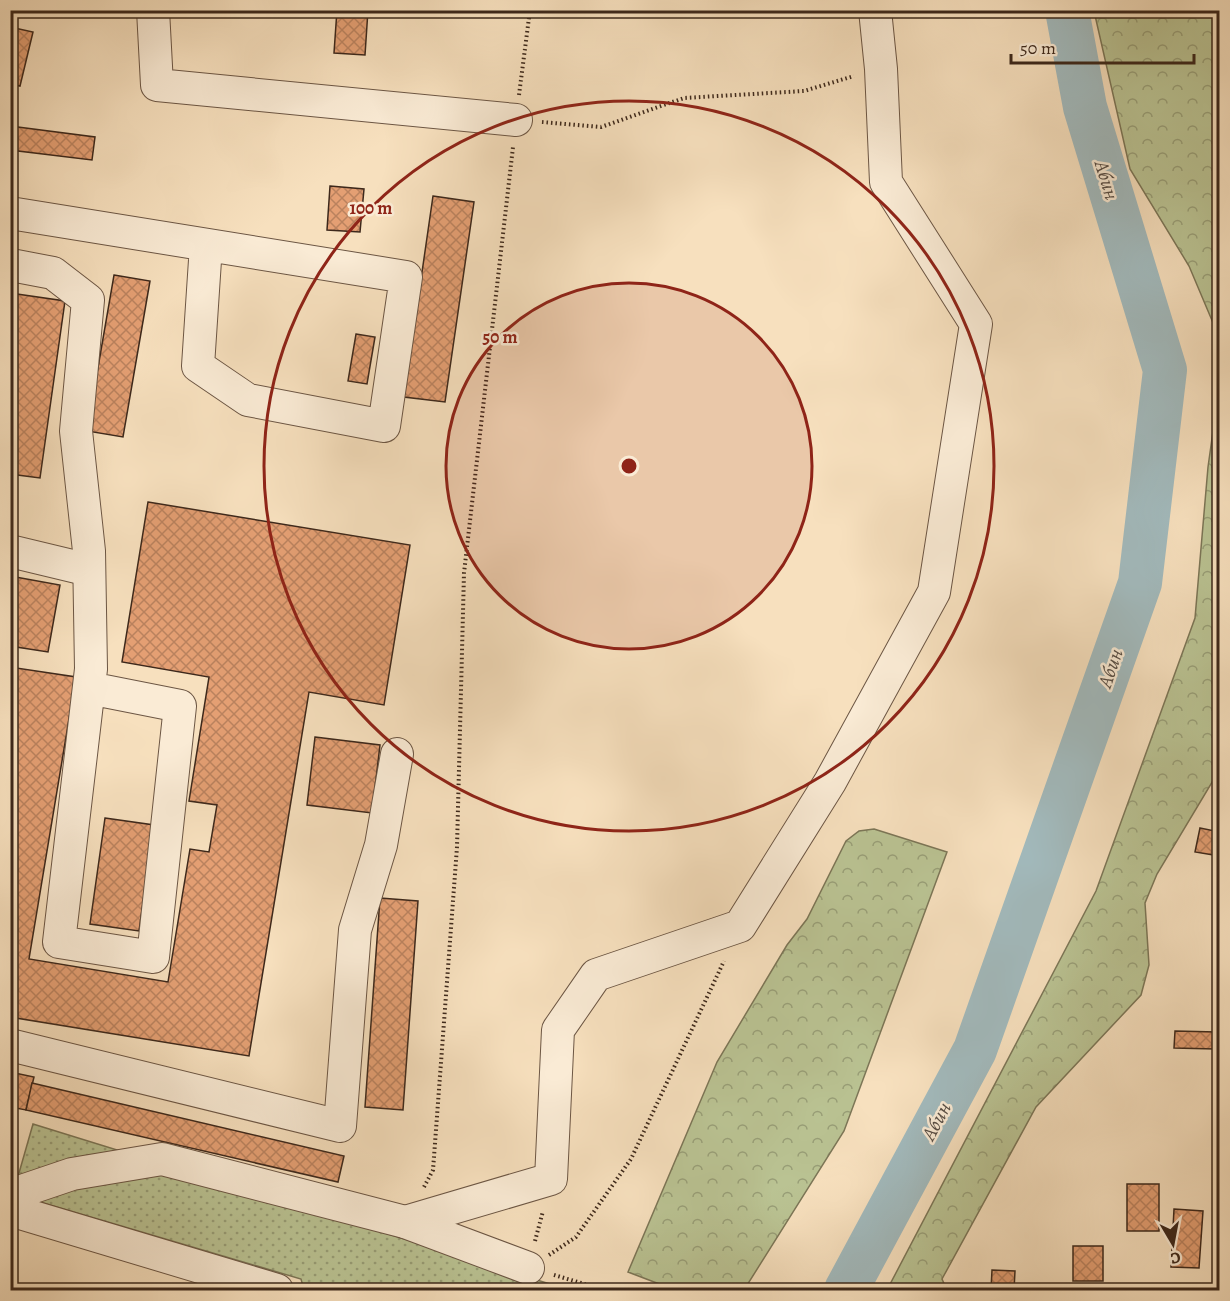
<svg xmlns="http://www.w3.org/2000/svg" width="1230" height="1301" font-family="Alegreya,serif">
<defs>
<pattern id="forest-crowns" width="20" height="18" patternUnits="userSpaceOnUse" patternTransform="scale(1.5)"><rect width="20" height="18" fill="#bac393"/><path d="M2 6a3 3 0 1 1 6 0M12 15a3 3 0 1 1 6 0" fill="none" stroke="#989e77"/></pattern>
<pattern id="park-dots" width="8" height="8" patternUnits="userSpaceOnUse" patternTransform="scale(1.5)"><rect width="8" height="8" fill="#bac393"/><path d="M2 2h.1M6 6h.1" fill="none" stroke="#989e77" stroke-width="1.8" stroke-linecap="round"/></pattern>
<pattern id="building-cross-hatch" width="8" height="8" patternUnits="userSpaceOnUse" patternTransform="scale(1.5)"><rect width="8" height="8" fill="#e49f73"/><path d="M0 0l8 8M0 8l8-8" fill="none" stroke="#ba825e"/></pattern>
</defs>
<rect width="100%" height="100%" fill="#f7e0be"/>
<filter id="stains"><feTurbulence type="fractalNoise" baseFrequency=".00333" numOctaves="4"/><feColorMatrix values="0 0 0 0 .2 0 0 0 0 .09 0 0 0 0 .02 0 0 0 .5 -.17"/></filter>
<radialGradient id="worn" r=".72"><stop offset=".6" stop-color="#630" stop-opacity="0"/><stop offset="1" stop-color="#630" stop-opacity=".3"/></radialGradient>
<g fill="url(#forest-crowns)" stroke="#7c7657" stroke-width="1.5">
<path d="M 1094,11 L 1219,11 L 1219,337 L 1189,266 L 1130,169 Z"/>
<path d="M 1219,388 L 1219,764 L 1217,774 L 1157,874 L 1145,903 L 1149,965 L 1141,995 L 1036,1107 L 942,1279 L 947,1290 L 887,1290 L 1096,891 L 1195,618 L 1208,467 Z"/>
<path d="M 874,829 L 947,852 L 844,1131 L 744,1290 L 675,1290 L 628,1272 L 717,1062 L 787,945 L 807,919 L 846,841 L 859,831 Z"/>
</g>
<path fill="url(#park-dots)" stroke="#7c7657" stroke-width="1.5" d="M 33,1124 L 553,1285 L 550,1290 L 304,1290 L 301,1279 L 13,1194 Z"/>
<g fill="none" stroke-linecap="round" stroke-linejoin="round">
<path stroke="#a2babd" stroke-width="44" d="M 846,1290 L 975,1050 L 1140,583 L 1165,370 L 1085,107 L 1067,10"/>
</g>
<g fill="url(#building-cross-hatch)" stroke="#3d281b" stroke-width="1.5">
<path d="M 337,10 L 368,10 L 365,55 L 334,53 Z"/>
<path d="M 10,27 L 33,32 L 20,86 L 10,84 Z"/>
<path d="M 10,126 L 95,137 L 92,160 L 10,150 Z"/>
<path d="M 330,186 L 364,189 L 360,232 L 327,230 Z"/>
<path d="M 433,196 L 474,202 L 445,402 L 404,397 Z"/>
<path d="M 114,275 L 150,281 L 123,437 L 87,431 Z"/>
<path d="M 10,293 L 65,301 L 40,478 L 10,474 Z"/>
<path d="M 356,334 L 375,337 L 367,384 L 348,381 Z"/>
<path d="M 148,502 L 410,545 L 384,705 L 309,692 L 249,1056 L 10,1017 L 10,667 L 76,677 L 29,959 L 168,982 L 190,849 L 209,852 L 217,805 L 189,801 L 209,677 L 122,662 Z"/>
<path d="M 10,576 L 60,585 L 48,652 L 10,646 Z"/>
<path d="M 315,737 L 380,745 L 372,813 L 307,805 Z"/>
<path d="M 105,818 L 154,825 L 139,931 L 90,924 Z"/>
<path d="M 1200,828 L 1220,832 L 1220,856 L 1195,852 Z"/>
<path d="M 380,898 L 418,901 L 403,1110 L 365,1107 Z"/>
<path d="M 1175,1031 L 1216,1032 L 1215,1049 L 1174,1048 Z"/>
<path d="M 10,1072 L 34,1077 L 26,1110 L 10,1107 Z"/>
<path d="M 1213,1073 L 1220,1074 L 1220,1103 L 1213,1103 Z"/>
<path d="M 32,1083 L 344,1156 L 338,1182 L 26,1110 Z"/>
<rect x="1127" y="1184" width="32" height="47"/>
<path d="M 1174,1209 L 1203,1211 L 1199,1268 L 1171,1267 Z"/>
<rect x="1073" y="1246" width="30" height="35"/>
<path d="M 992,1270 L 1015,1271 L 1014,1290 L 991,1290 Z"/>
</g>
<g fill="none" stroke-linecap="round" stroke-linejoin="round">
<g stroke="#6c5644" stroke-width="34">
<g id="minor">
<path d="M 153,10 L 157,85 L 516,120"/>
<path d="M 10,213 L 406,277 L 384,426 L 248,400 L 198,366 L 206,245"/>
<path d="M 11,265 L 53,273 L 88,300 L 76,431 L 89,551 L 91,669 L 59,942 L 153,957 L 180,706 L 89,688"/>
<path d="M 10,551 L 89,570"/>
<path d="M 10,1045 L 340,1126 L 355,930 L 381,845 L 397,754"/>
<path d="M 10,1195 L 72,1174 L 162,1159 L 405,1222 L 528,1268"/>
<path d="M 10,1210 L 277,1290"/>
<path d="M 405,1222 L 551,1179 L 558,1030 L 596,975 L 740,926 L 830,782 L 934,592 L 976,324 L 886,182 L 881,69 L 875,10"/>
</g>
</g>
<g stroke="#3d281b" stroke-width="4" stroke-dasharray="1.5 3" stroke-linecap="butt">
<path d="M 519,95 L 530,10"/>
<path d="M 542,122 L 601,127 L 684,98 L 804,91 L 854,76"/>
<path d="M 424,1187 L 433,1170 L 457,847 L 464,573 L 513,147"/>
<path d="M 535,1241 L 543,1211"/>
<path d="M 549,1255 L 576,1237 L 631,1159 L 724,961"/>
<path d="M 554,1275 L 605,1290"/>
<path d="M 319,1290 L 345,1286 L 361,1290"/>
</g>
<use href="#minor" stroke="#faebd5" stroke-width="32"/>
</g>
<circle cx="629" cy="466" r="183" fill="#8f2418" fill-opacity=".12"/>
<g fill="none" stroke="#8f2418" stroke-width="3">
<circle cx="629" cy="466" r="183"/>
<circle cx="629" cy="466" r="365"/>
</g>
<g text-anchor="middle" stroke-width="5" stroke-linejoin="round" paint-order="stroke">
<g font-size="20" font-style="italic" fill="#564c44" stroke="#faebd5">
<text transform="translate(1107 180) rotate(73)" y="7">Абин</text>
<text transform="translate(1110 668) rotate(-71)" y="7">Абин</text>
<text transform="translate(936 1121) rotate(-62)" y="7">Абин</text>
</g>
</g>
<circle cx="629" cy="466" r="9" fill="#8f2418" stroke="#faebd5" stroke-width="3"/>
<g font-size="18" text-anchor="middle" font-weight="bold" fill="#8f2418" stroke="#faebd5" stroke-width="5" stroke-linejoin="round" paint-order="stroke">
<text x="371" y="214">100 m</text>
<text x="500" y="343">50 m</text>
</g>
<rect width="1230" height="1301" fill="none" stroke="#f7e0be" stroke-width="36"/>
<rect x="12" y="12" width="1206" height="1277" fill="none" stroke="#3d281b" stroke-width="3"/>
<rect x="18" y="18" width="1194" height="1265" fill="none" stroke="#3d281b" stroke-width="1.5"/>
<g transform="translate(1173 1244) rotate(170)" stroke="#faebd5" stroke-width="4.5" paint-order="stroke">
<path d="M0-4.5L10 22L0 15L-10 22Z" fill="#3d281b"/>
<text y="-9" font-size="16" font-weight="bold" text-anchor="middle" fill="#3d281b">С</text>
</g>
<path d="M1011 54v9h183v-9" fill="none" stroke="#3d281b" stroke-width="3"/>
<text x="1020" y="54" font-size="18" fill="#3d281b" stroke="#faebd5" stroke-width="4.5" paint-order="stroke">50 m</text>
<rect width="100%" height="100%" filter="url(#stains)"/>
<rect width="100%" height="100%" fill="url(#worn)"/>
</svg>
